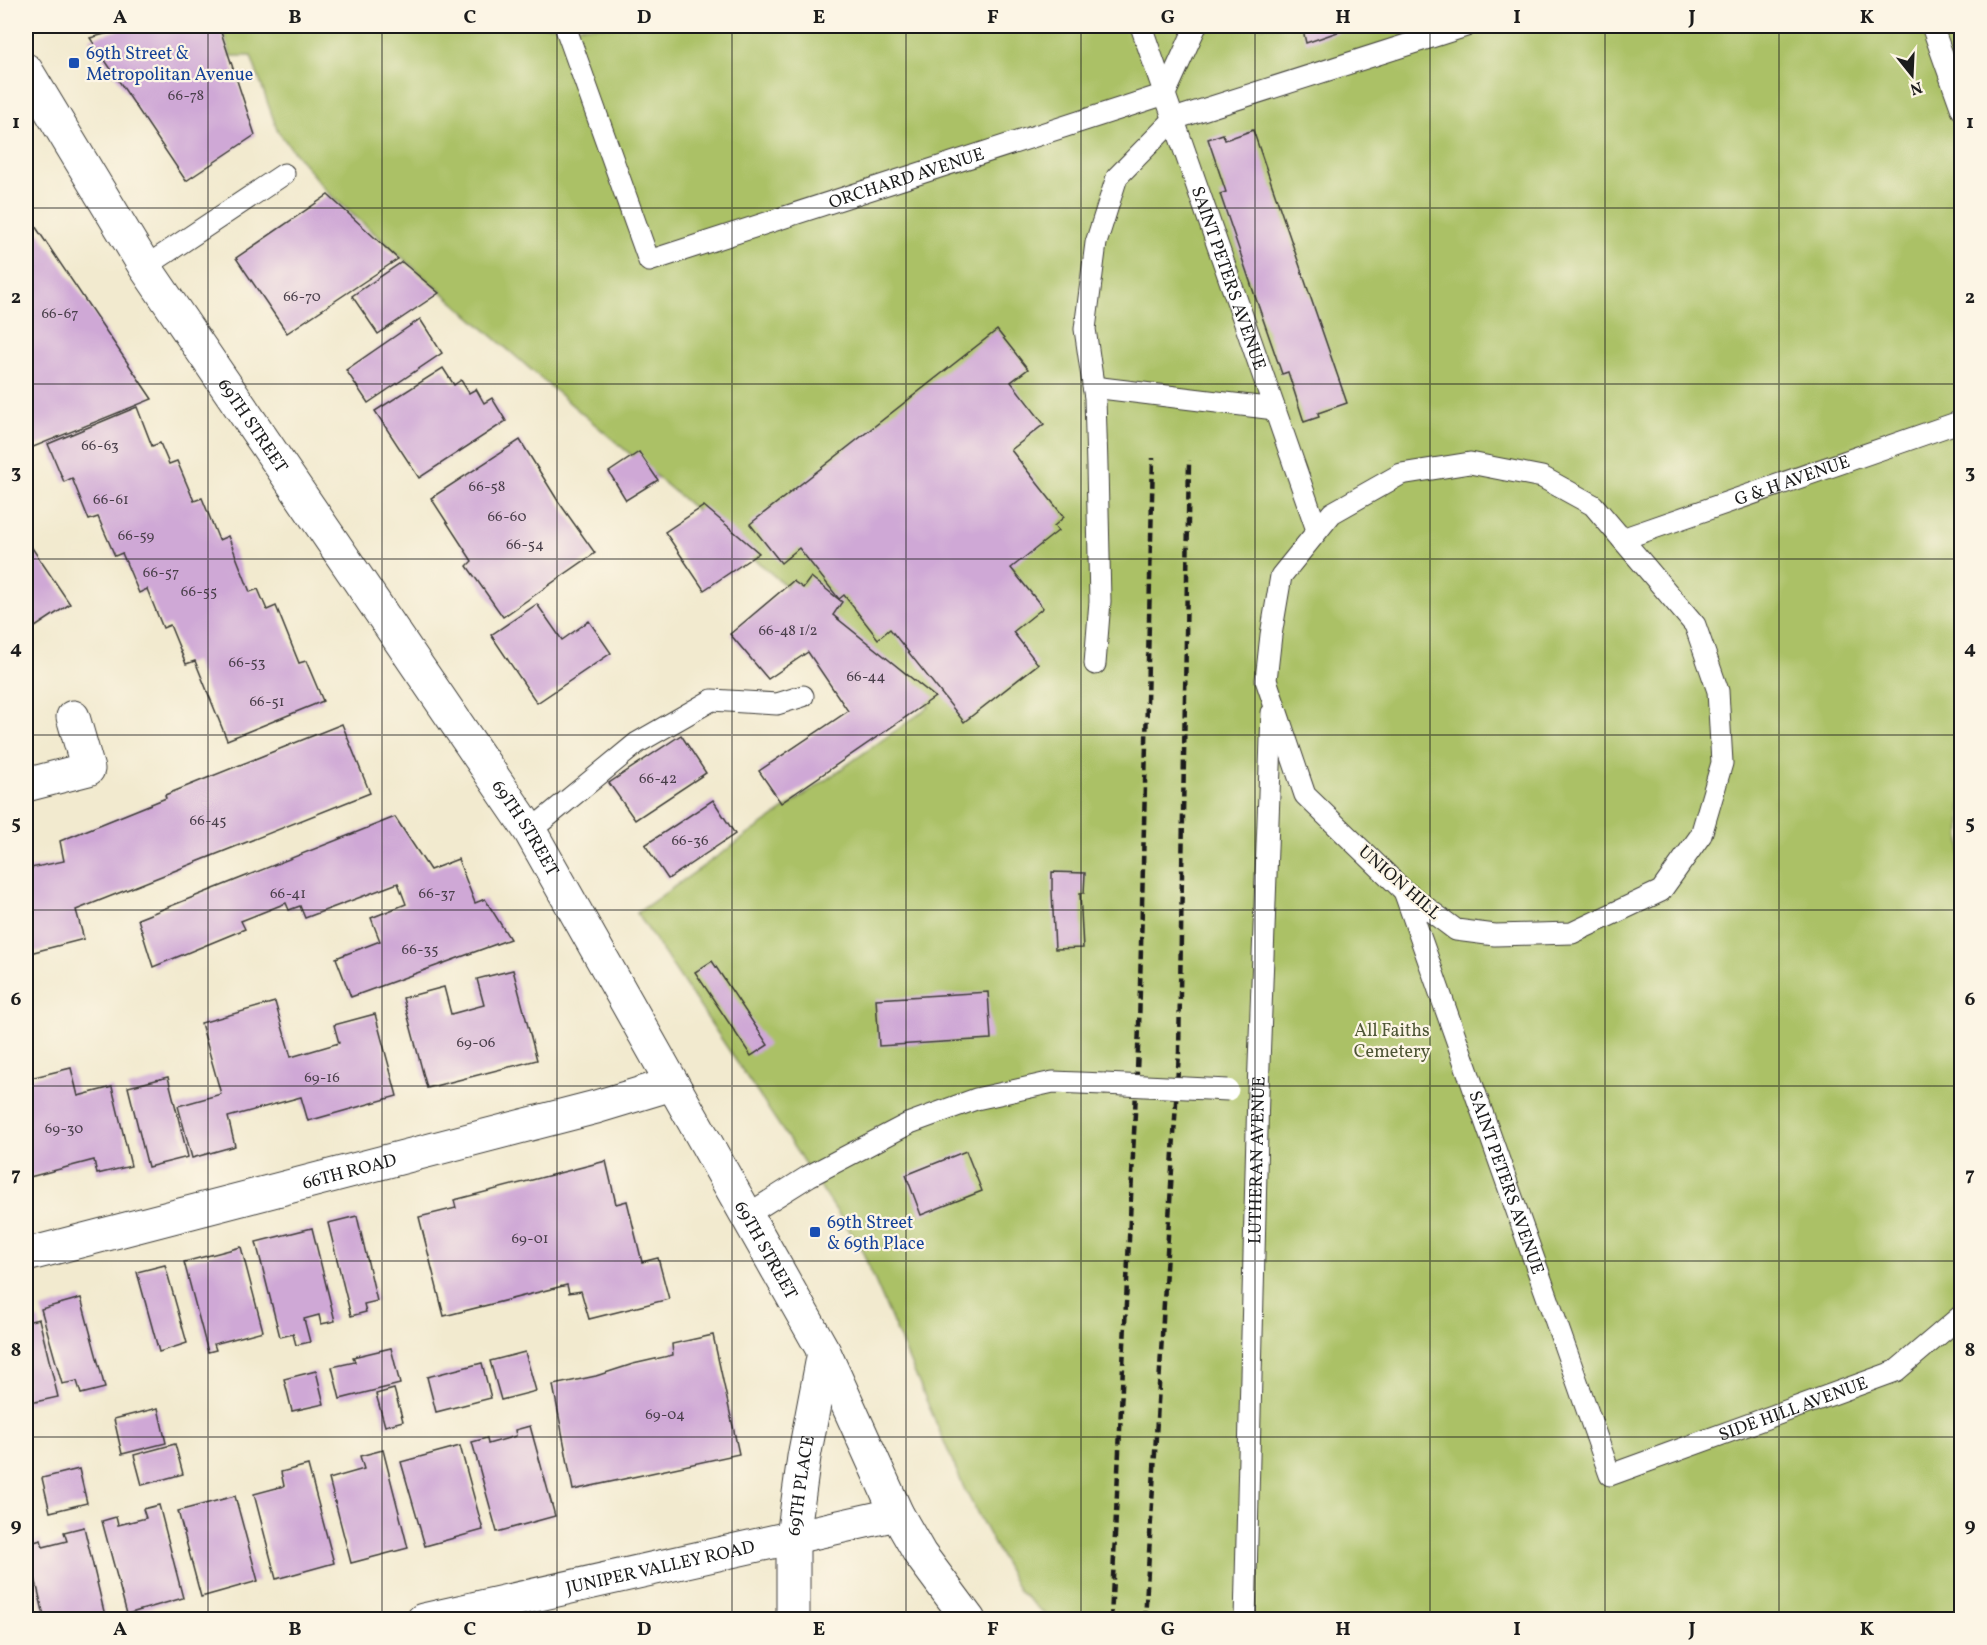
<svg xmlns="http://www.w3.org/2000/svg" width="1987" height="1645" font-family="Vollkorn,serif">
<rect width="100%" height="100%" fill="#fcf5e5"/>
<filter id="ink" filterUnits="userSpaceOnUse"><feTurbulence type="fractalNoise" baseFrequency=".0167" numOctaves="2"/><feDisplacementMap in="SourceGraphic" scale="12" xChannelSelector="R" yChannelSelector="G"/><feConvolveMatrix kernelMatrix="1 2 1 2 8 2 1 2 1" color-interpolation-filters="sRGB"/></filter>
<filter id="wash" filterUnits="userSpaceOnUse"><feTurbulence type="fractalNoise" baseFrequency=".008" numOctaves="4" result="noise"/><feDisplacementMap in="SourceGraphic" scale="24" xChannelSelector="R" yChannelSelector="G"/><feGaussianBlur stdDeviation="1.35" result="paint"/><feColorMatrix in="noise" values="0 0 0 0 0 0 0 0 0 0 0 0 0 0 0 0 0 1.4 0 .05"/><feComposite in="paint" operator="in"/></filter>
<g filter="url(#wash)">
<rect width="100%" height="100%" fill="#f2eacf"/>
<path fill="#abc166" stroke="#646e41" stroke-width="1.5" d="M 222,26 L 1961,26 L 1961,1619 L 1051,1620 L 1019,1591 L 964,1488 L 860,1246 L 637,913 L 929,707 L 552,388 L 327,192 L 278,132 L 251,56 L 231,56 Z"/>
<g id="blocks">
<g fill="#cfa8d6">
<path d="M 134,26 L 219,26 L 255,135 L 186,181 L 90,38 Z"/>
<path d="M 1302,26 L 1355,26 L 1306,43 Z"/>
<path d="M 1253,130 L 1347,403 L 1318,413 L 1319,417 L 1304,422 L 1288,372 L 1282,374 L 1256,299 L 1220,194 L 1226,192 L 1208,139 L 1223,134 L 1225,140 Z"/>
<path d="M 328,195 L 398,259 L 287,333 L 236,258 Z"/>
<path d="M 33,223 L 152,399 L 26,450 L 26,228 Z"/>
<path d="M 402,262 L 439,293 L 378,334 L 352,296 Z"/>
<path d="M 420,319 L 442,353 L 368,403 L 346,370 Z"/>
<path d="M 997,330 L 1028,369 L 1011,382 L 1044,424 L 1011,450 L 1064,517 L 1054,526 L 1058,531 L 1011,568 L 1043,608 L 1013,632 L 1038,664 L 964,722 L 890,629 L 878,639 L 844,595 L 839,599 L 799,548 L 781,563 L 750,524 Z"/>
<path d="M 443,368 L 454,385 L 461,380 L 469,393 L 476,389 L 484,403 L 492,398 L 506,421 L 419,478 L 375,411 Z"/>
<path d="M 137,407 L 152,446 L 160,443 L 169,464 L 177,461 L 194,501 L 202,498 L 219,540 L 228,536 L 250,592 L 258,589 L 267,610 L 276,606 L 299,663 L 306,661 L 323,701 L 227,740 L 195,661 L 186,664 L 170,625 L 163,628 L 147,589 L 139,593 L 122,553 L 115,556 L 98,517 L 89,520 L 72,478 L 64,482 L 48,444 Z"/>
<path d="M 520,440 L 558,501 L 595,553 L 503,617 L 467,566 L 472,561 L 431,498 Z"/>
<path d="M 639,452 L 658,480 L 626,500 L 609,472 Z"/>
<path d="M 704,506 L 759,553 L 704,590 L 665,532 Z"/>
<path d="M 26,539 L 70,604 L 26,633 Z"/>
<path d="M 811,577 L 842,602 L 833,615 L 935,697 L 781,803 L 759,771 L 848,711 L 808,652 L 768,679 L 730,634 L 793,581 L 803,588 Z"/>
<path d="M 537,604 L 562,640 L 589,621 L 611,653 L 537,703 L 491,635 Z"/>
<path d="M 342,724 L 370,793 L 76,910 L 84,939 L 26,954 L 26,869 L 64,861 L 60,841 L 166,798 L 165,795 Z"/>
<path d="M 681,735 L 706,773 L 635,820 L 609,783 Z"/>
<path d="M 713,800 L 735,834 L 668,879 L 645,845 Z"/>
<path d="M 395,817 L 430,870 L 458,859 L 475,903 L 485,899 L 510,939 L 351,997 L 336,958 L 380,941 L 371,918 L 406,904 L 398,883 L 305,918 L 300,906 L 289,910 L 286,903 L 241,921 L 245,929 L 153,967 L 138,919 Z"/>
<path d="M 1052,872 L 1085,873 L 1084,893 L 1080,893 L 1083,948 L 1055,949 L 1052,892 Z"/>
<path d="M 712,961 L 768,1045 L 751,1056 L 695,972 Z"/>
<path d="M 513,970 L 537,1060 L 427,1088 L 403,998 L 444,987 L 451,1014 L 484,1005 L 477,979 Z"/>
<path d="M 988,992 L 991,1039 L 879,1046 L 876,999 Z"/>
<path d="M 275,1002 L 291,1057 L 339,1043 L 334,1025 L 375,1014 L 397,1096 L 308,1121 L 301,1097 L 228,1117 L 235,1146 L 192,1158 L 178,1106 L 221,1094 L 201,1023 Z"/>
<path d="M 71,1068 L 78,1096 L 112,1087 L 131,1166 L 97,1174 L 94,1160 L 26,1178 L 26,1079 Z"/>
<path d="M 168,1077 L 188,1157 L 148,1167 L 128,1087 Z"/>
<path d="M 966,1151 L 982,1191 L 921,1215 L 906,1175 Z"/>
<path d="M 606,1161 L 616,1204 L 627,1201 L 642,1262 L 658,1258 L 669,1299 L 589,1319 L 581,1291 L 569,1293 L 567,1285 L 444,1316 L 419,1217 L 456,1208 L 454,1200 Z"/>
<path d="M 357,1216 L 377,1301 L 364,1304 L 366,1312 L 351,1316 L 328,1223 Z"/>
<path d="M 312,1228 L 335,1321 L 321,1324 L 319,1315 L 304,1319 L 310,1342 L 296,1345 L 293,1334 L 280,1337 L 256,1242 Z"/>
<path d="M 241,1247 L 263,1331 L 214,1344 L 216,1350 L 208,1352 L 184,1262 Z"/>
<path d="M 165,1265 L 187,1343 L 159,1352 L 137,1272 Z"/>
<path d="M 81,1298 L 105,1388 L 81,1394 L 77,1381 L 62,1384 L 41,1309 Z"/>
<path d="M 39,1319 L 58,1397 L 26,1404 L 26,1322 Z"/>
<path d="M 713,1335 L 739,1454 L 573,1490 L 553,1385 L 596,1376 L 633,1364 L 673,1355 L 672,1344 Z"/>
<path d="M 391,1348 L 400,1384 L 340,1399 L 332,1367 L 355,1362 L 353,1357 Z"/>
<path d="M 525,1352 L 536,1391 L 501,1400 L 490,1361 Z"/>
<path d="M 482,1363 L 491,1398 L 436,1412 L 427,1377 Z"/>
<path d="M 316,1371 L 324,1404 L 292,1411 L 284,1379 Z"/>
<path d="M 394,1389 L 403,1421 L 385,1426 L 376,1394 Z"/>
<path d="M 158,1408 L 166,1443 L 122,1454 L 114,1419 Z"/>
<path d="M 530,1426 L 555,1516 L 497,1532 L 472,1442 L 487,1438 L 488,1444 L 516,1436 L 515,1430 Z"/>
<path d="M 175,1444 L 183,1474 L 142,1485 L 134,1455 Z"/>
<path d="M 460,1446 L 483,1530 L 425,1546 L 401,1462 Z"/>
<path d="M 383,1450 L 408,1548 L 351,1563 L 329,1479 L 364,1469 L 360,1456 Z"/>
<path d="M 308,1465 L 334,1563 L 276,1579 L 254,1494 L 284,1486 L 281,1472 Z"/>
<path d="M 79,1469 L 87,1503 L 50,1512 L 42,1478 Z"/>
<path d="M 235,1496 L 258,1581 L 201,1597 L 178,1511 Z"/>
<path d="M 159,1505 L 183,1598 L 127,1614 L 102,1521 L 116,1517 L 118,1525 L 146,1518 L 143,1509 Z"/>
<path d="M 84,1527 L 106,1620 L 45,1620 L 27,1544 L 41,1540 L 43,1547 L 67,1541 L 64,1532 Z"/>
</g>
</g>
</g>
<g filter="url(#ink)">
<use href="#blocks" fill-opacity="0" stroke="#3c3b37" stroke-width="1.5"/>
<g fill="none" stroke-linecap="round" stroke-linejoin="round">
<g stroke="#3c3b37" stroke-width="23">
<g id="service">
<path id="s1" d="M 565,26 L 649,261 L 1165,94 L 1196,26"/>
<path id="s2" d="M 1141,26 L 1317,530"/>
<path d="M 1932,26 L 1962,110"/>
<path d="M 145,267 L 284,174"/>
<path d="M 1093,387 L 1275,409"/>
<path d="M 1470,463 L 1542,477 L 1593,505 L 1695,625 L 1718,691 L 1722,763 L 1701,835 L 1661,891 L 1572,933 L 1495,935 L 1456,930 L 1404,891 L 1305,795 L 1266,680 L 1271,635 L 1281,576 L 1332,513 L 1401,474 Z"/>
<path id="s3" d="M 1622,539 L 1962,421"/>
<path d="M 1095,664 L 1100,601 L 1097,466 L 1095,398 L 1085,329 L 1096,243 L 1117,177 L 1174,119 L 1466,26"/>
<path d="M 530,831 L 637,743 L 712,700 L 777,704 L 803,696"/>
<path id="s4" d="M 1404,891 L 1610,1475 L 1896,1371 L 1962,1315"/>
<path d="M 747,1215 L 809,1176 L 910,1123 L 976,1099 L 1053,1082 L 1104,1084"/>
<path id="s5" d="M 1245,1620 L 1258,1091 L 1272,713"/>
</g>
</g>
<g stroke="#3c3b37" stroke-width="35">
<g id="minor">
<path d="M 26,785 L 88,769 L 73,717"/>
<path id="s6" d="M 26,1255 L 596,1107 L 672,1084"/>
<path id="s7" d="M 423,1620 L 897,1514"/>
<path id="s8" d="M 793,1620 L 793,1537 L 804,1457 L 824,1352"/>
</g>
</g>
<g stroke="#3c3b37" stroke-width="35">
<g id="secondary">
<path id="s9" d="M 26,70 L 145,267 L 530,831 L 824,1352 L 897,1514 L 920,1554 L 969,1620"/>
</g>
</g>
<path stroke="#3c3b37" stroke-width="4" stroke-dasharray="1.5 4.5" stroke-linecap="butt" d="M 656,1615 L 657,1620"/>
<use href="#service" stroke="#fff" stroke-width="21"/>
<use href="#minor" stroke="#fff" stroke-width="33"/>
<use href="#secondary" stroke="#fff" stroke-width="33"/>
<g stroke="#1c1c1c" stroke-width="4.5" stroke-dasharray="9 4.5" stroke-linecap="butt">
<path d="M 1111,1620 L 1139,1028 L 1153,458"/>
<path d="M 1145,1620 L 1179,1052 L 1189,460"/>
</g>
<g stroke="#3c3b37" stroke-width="23" stroke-linecap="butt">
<path id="service-bridge" d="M 1104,1084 L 1228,1090"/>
</g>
<use href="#service-bridge" stroke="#fff" stroke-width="21"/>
</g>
</g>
<path fill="none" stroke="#1c1c1c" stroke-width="1.5" stroke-opacity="0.55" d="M 208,26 L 208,1620M 382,26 L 382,1620M 557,26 L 557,1620M 732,26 L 732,1620M 906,26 L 906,1620M 1081,26 L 1081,1620M 1255,26 L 1255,1620M 1430,26 L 1430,1620M 1605,26 L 1605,1620M 1779,26 L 1779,1620M 26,208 L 1962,208M 26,384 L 1962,384M 26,559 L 1962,559M 26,735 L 1962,735M 26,910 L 1962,910M 26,1086 L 1962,1086M 26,1261 L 1962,1261M 26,1437 L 1962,1437"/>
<g fill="#1a4fb4" stroke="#fcf5e5" stroke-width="2">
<rect x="68" y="57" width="12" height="12" rx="3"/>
<rect x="809" y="1226" width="12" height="12" rx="3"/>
</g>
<g text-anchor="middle" stroke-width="4.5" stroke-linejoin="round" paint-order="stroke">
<g font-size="15" fill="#493f4a">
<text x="186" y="100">66-78</text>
<text x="302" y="301">66-70</text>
<text x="60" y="318">66-67</text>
<text x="100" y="450">66-63</text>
<text x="487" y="491">66-58</text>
<text x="111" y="504">66-61</text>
<text x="507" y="521">66-60</text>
<text x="136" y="540">66-59</text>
<text x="525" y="549">66-54</text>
<text x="161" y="577">66-57</text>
<text x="199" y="596">66-55</text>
<text x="788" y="635">66-48 1/2</text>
<text x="247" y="667">66-53</text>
<text x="866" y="681">66-44</text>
<text x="267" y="706">66-51</text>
<text x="658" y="783">66-42</text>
<text x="208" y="825">66-45</text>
<text x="690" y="845">66-36</text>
<text x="288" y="898">66-41</text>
<text x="437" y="898">66-37</text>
<text x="420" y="954">66-35</text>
<text x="476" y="1047">69-06</text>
<text x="322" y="1082">69-16</text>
<text x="64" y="1133">69-30</text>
<text x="530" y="1243">69-01</text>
<text x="665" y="1419">69-04</text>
</g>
<g font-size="18" fill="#164399" stroke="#fcf5e5" text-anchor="start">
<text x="86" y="59">69th Street &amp;<tspan x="86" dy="21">Metropolitan Avenue</tspan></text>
<text x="827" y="1228">69th Street<tspan x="827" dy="21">&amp; 69th Place</tspan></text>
</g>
<g font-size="18" fill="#1c1c1c" stroke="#fcf5e5">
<text dy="6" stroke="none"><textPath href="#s1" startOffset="520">ORCHARD AVENUE</textPath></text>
<text dy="6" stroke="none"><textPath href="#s2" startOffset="267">SAINT PETERS AVENUE</textPath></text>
<text dy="6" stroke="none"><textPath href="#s9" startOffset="422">69TH STREET</textPath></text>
<text dy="6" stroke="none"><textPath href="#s3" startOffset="180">G &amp; H AVENUE</textPath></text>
<text dy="6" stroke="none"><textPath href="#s9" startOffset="908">69TH STREET</textPath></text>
<text transform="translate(1400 882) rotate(41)" y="6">UNION HILL</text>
<text dy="6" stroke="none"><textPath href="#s5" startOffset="460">LUTHERAN AVENUE</textPath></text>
<text dy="6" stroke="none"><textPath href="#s6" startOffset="334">66TH ROAD</textPath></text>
<text dy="6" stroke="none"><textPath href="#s4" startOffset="309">SAINT PETERS AVENUE</textPath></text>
<text dy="6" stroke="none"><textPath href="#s9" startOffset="1394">69TH STREET</textPath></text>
<text dy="6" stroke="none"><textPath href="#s4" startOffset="814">SIDE HILL AVENUE</textPath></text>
<text dy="6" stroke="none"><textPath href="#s8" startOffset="135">69TH PLACE</textPath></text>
<text dy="6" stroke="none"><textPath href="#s7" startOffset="243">JUNIPER VALLEY ROAD</textPath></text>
</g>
<g font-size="18" fill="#4e5636" stroke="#fcf5e5">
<text x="1392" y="1036">All Faiths<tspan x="1392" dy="21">Cemetery</tspan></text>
</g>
</g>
<rect width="1987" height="1645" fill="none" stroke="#fcf5e5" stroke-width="66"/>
<g transform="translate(1912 75) rotate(162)" stroke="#fcf5e5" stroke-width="4.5" paint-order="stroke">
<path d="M0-4.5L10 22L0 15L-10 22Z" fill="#1c1c1c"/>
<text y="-9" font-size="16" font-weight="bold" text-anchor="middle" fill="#1c1c1c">N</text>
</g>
<rect x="33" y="33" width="1921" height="1579" fill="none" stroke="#1c1c1c" stroke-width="2"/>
<g font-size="20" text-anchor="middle" font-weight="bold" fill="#1c1c1c">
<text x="120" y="23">A</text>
<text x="295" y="23">B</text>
<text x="470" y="23">C</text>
<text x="644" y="23">D</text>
<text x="819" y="23">E</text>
<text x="993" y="23">F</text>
<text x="1168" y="23">G</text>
<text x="1343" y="23">H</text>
<text x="1517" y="23">I</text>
<text x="1692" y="23">J</text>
<text x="1867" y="23">K</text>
<text x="16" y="128">1</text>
<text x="1970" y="128">1</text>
<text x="16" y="303">2</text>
<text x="1970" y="303">2</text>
<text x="16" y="478">3</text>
<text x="1970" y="478">3</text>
<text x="16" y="654">4</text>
<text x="1970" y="654">4</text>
<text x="16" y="829">5</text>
<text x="1970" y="829">5</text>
<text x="16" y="1005">6</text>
<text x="1970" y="1005">6</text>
<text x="16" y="1180">7</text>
<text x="1970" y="1180">7</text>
<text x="16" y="1356">8</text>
<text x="1970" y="1356">8</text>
<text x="16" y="1531">9</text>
<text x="1970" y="1531">9</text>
<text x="120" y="1635">A</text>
<text x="295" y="1635">B</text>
<text x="470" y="1635">C</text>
<text x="644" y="1635">D</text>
<text x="819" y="1635">E</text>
<text x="993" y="1635">F</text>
<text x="1168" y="1635">G</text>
<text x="1343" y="1635">H</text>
<text x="1517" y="1635">I</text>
<text x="1692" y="1635">J</text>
<text x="1867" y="1635">K</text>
</g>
</svg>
